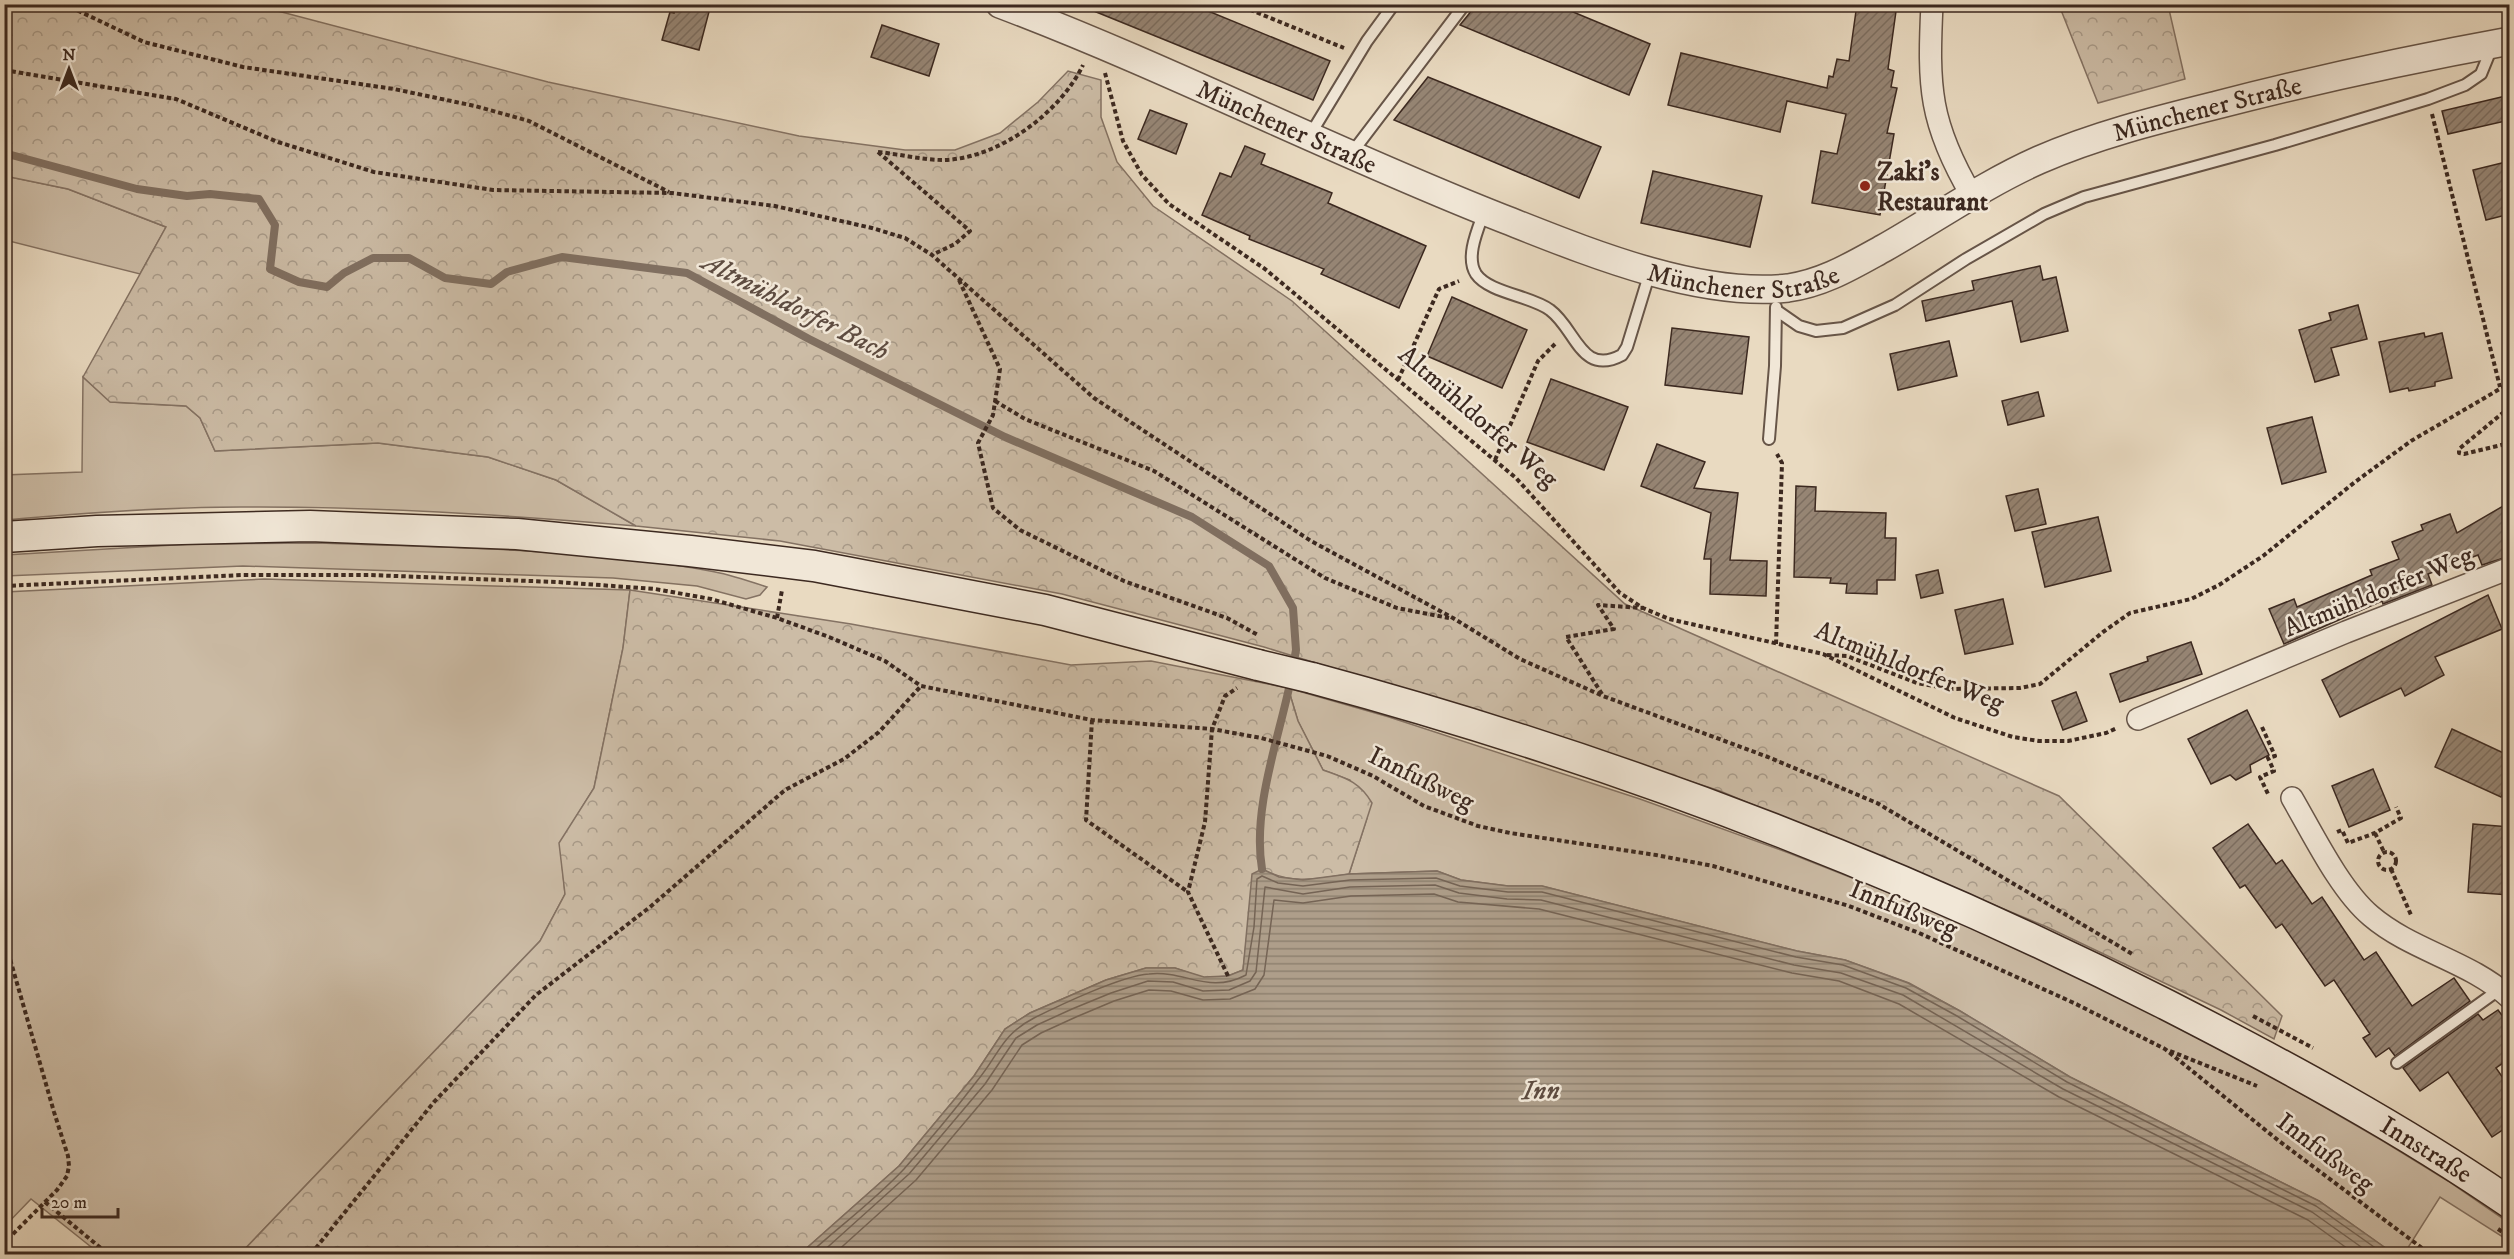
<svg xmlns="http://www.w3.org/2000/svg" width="2514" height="1259" font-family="'IM FELL DW Pica',serif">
<defs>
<pattern id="forest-crowns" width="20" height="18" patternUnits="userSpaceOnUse" patternTransform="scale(1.5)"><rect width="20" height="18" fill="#ccbca6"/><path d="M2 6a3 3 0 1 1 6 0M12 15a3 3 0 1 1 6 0" fill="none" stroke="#a79987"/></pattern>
<pattern id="water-rules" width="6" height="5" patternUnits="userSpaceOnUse" patternTransform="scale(1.5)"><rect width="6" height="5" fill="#ae9e8a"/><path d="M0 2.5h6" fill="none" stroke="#8f8170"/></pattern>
<pattern id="building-hatch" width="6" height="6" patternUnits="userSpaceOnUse" patternTransform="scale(1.5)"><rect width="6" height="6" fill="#968574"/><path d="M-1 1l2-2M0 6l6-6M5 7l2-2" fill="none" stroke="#7c6d5f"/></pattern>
</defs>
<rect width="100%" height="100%" fill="#e9dac1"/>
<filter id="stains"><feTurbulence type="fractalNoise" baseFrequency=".00333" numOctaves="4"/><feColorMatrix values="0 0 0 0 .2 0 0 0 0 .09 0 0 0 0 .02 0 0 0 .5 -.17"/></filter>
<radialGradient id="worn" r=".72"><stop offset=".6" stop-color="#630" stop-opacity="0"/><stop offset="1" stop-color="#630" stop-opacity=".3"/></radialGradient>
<g fill="#ccbca6" stroke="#847263" stroke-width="1.5">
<path d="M 5,176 L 68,189 L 166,227 L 140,274 L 5,240 Z"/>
<path d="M 83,377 L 111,402 L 186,406 L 200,418 L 215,451 L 378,443 L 488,457 L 556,480 L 636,526 C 504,515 373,506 241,507 C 162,507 83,513 5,520 L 4,475 L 82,472 Z"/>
<path d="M 320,543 C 450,548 582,548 710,571 C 729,574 748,581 767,587 L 760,595 L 746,599 L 697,586 L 613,578 L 243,566 L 5,576 L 5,555 L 191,544 Z"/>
<path d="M 264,579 L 630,590 L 623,648 L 594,788 L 560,843 L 565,894 L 540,941 L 240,1254 L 100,1254 L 31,1199 L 5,1226 L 5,592 Z"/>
<path d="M 1288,688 L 1389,717 L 1640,799 L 1789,853 L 1913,902 L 2030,953 L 2219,1046 L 2383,1141 L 2448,1181 L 2509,1223 L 2509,1241 L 2440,1197 L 2404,1254 L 2394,1254 L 2319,1201 L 2070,1077 L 1960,1011 L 1909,983 L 1845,960 L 1797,951 L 1542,886 L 1508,886 L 1461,880 L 1437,871 L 1349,874 L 1367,818 L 1350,780 L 1323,770 L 1298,721 Z"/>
</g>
<g fill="url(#forest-crowns)" stroke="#847263" stroke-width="1.5">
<path d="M 5,5 L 255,5 L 548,82 L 799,136 L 905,150 L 955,150 L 1000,133 L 1038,102 L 1068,71 L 1101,80 L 1101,117 L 1117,162 L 1153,206 L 1292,301 L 1625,604 L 2059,796 L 2282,1016 L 2274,1039 L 2221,1010 L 2047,927 L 1720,791 L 1539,732 L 1264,647 L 1062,594 L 780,541 L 636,526 L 556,480 L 488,457 L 378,443 L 215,451 L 200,418 L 186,406 L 110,402 L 83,377 L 166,227 L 68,189 L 5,176 Z"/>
<path d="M 2059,5 L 2168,5 L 2185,79 L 2098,103 Z"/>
<path d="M 630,590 L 851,624 L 1071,665 L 1151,661 L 1288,688 L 1298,721 L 1323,770 C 1345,778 1359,781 1372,803 L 1349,874 C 1316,879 1293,885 1262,869 L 1248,926 L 1243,970 L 1228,976 L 1204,978 L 1175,968 L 1146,968 L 1106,980 L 1067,997 L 1030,1013 L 1005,1029 L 974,1076 L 899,1166 L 800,1254 L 240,1254 L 540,941 L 565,894 L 559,843 L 594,788 L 623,648 Z"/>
</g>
<path fill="url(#water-rules)" stroke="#806f60" stroke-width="1.5" d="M 1262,869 L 1279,877 L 1303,880 L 1349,874 L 1437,871 L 1461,880 L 1508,886 L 1542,886 L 1797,951 L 1845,960 L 1908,983 L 1960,1011 L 2070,1077 L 2319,1201 L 2394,1254 L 800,1254 L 899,1166 L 974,1076 L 1005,1029 L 1030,1013 L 1067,997 L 1106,980 L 1146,968 L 1175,968 L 1204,977 L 1228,976 L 1243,970 L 1252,874 Z"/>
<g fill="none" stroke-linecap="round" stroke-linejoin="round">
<g stroke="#756455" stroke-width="1.5">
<path d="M 809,1254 C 840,1226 875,1200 904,1169 C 929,1141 954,1111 977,1081 C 999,1055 1001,1035 1034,1018 C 1060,1005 1121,976 1149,974 C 1186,970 1208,995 1246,975 L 1254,927 L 1257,879 L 1262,876 L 1278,883 L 1303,886 L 1350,880 L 1436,878 L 1460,886 L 1508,892 L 1542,892 L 1796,957 L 1843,965 L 1906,988 L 1957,1016 L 2067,1082 L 2316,1206 L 2384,1254"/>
<path d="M 820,1254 L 909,1174 L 985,1084 L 1016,1038 L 1037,1025 L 1072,1009 L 1111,993 L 1148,981 L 1173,982 L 1203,991 L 1229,990 L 1250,981 L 1256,972 L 1265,887 L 1303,894 L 1350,887 L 1435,885 L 1459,893 L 1507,899 L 1541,900 L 1794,965 L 1841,973 L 1903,995 L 2063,1089 L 2312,1212 L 2371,1254"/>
<path d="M 834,1254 L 916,1180 L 992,1090 L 1022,1045 L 1041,1033 L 1076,1017 L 1114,1001 L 1149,990 L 1171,991 L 1203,1000 L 1230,999 L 1255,989 L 1264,975 L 1274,900 L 1303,903 L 1351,896 L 1434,894 L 1458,902 L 1539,909 L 1792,973 L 1839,981 L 1899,1004 L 2059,1097 L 2308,1220 L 2355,1254"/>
</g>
<g stroke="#806f60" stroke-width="8">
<path d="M 4,153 L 137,189 L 187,196 L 210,194 L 259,199 L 275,225 L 270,269 L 299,282 L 327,287 L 344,273 L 373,258 L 409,258 L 445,278 L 491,284 L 507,272 L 562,257 L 687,273 L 809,339 L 1005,437 L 1192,517 L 1269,566 L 1293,608 L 1296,650 L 1293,667"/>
<path d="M 1262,869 C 1252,809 1279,738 1291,679"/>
</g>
</g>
<g fill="url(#building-hatch)" stroke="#3c2920" stroke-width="1.5">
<path d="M 675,4 L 711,4 L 699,50 L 662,40 L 670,12 L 674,13 Z"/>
<path d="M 1191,4 L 1330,61 L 1313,100 L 1079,5 Z"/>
<path d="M 1477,4 L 1554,4 L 1650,44 L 1629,95 L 1460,25 Z"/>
<path d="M 1857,4 L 1897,4 L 1888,69 L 1894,71 L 1891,87 L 1897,88 L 1887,133 L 1894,134 L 1880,215 L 1812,203 L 1821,151 L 1837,154 L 1846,114 L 1787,101 L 1780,132 L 1668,105 L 1681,53 L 1827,88 L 1829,76 L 1833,77 L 1837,59 L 1849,61 Z"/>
<path d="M 882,25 L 939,44 L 929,76 L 871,57 Z"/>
<path d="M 1428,77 L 1601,147 L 1579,198 L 1394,120 Z"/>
<path d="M 2510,95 L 2510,120 L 2448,134 L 2442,111 Z"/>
<path d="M 1150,110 L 1187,124 L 1176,154 L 1138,139 Z"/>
<path d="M 1245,146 L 1265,154 L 1261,164 L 1332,193 L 1328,203 L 1426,246 L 1399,308 L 1321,274 L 1324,269 L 1249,239 L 1250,236 L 1202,215 L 1220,173 L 1231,177 Z"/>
<path d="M 2510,161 L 2510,214 L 2486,220 L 2473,170 Z"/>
<path d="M 1653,171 L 1762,196 L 1750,247 L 1641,223 Z"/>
<path d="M 2040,266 L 2043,280 L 2056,277 L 2068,331 L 2021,342 L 2012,301 L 1926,321 L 1922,301 L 1974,290 L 1972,281 Z"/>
<path d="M 1452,297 L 1527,330 L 1502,388 L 1427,356 Z"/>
<path d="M 2358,305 L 2367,339 L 2331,348 L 2339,375 L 2315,382 L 2299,330 L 2331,320 L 2329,313 Z"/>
<path d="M 1672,328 L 1749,337 L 1742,394 L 1665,385 Z"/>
<path d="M 2424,333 L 2425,337 L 2442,333 L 2452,378 L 2435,382 L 2435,386 L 2409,391 L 2408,388 L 2390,392 L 2379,342 Z"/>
<path d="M 1949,341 L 1957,376 L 1898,390 L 1890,354 Z"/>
<path d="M 1551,379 L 1628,407 L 1604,470 L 1527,442 Z"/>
<path d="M 2038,392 L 2044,416 L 2008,425 L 2002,401 Z"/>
<path d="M 2312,417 L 2326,472 L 2282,484 L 2267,428 Z"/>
<path d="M 1657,444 L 1705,462 L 1694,488 L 1738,493 L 1730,560 L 1767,561 L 1766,596 L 1710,594 L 1711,559 L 1704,559 L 1711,513 L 1641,486 Z"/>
<path d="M 1796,486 L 1816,487 L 1815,511 L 1886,513 L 1885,538 L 1896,538 L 1895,580 L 1877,580 L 1877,594 L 1846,593 L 1847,584 L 1830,583 L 1831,578 L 1794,577 Z"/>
<path d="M 2038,489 L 2046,524 L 2015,531 L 2006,496 Z"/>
<path d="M 2510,502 L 2510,556 L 2482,565 L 2478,555 L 2428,574 L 2432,585 L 2383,604 L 2382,601 L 2284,644 L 2269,609 L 2294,599 L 2297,607 L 2372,575 L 2370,570 L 2399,559 L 2392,542 L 2423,530 L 2421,525 L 2450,514 L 2457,533 Z"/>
<path d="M 2098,517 L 2111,571 L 2045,587 L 2032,532 Z"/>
<path d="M 1938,570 L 1943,593 L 1921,598 L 1916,575 Z"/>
<path d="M 2488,595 L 2502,629 L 2435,657 L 2444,675 L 2405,696 L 2401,688 L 2340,717 L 2322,680 Z"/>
<path d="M 2003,599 L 2013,644 L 1965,654 L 1955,610 Z"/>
<path d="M 2191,642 L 2202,674 L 2120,702 L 2110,674 L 2148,661 L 2147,657 Z"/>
<path d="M 2076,692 L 2087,721 L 2063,730 L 2052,701 Z"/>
<path d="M 2247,710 L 2269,755 L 2250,765 L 2251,772 L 2236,780 L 2230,775 L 2211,784 L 2188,739 Z"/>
<path d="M 2452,729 L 2510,756 L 2510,779 L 2501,797 L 2435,767 Z"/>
<path d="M 2373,769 L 2390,810 L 2349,827 L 2332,786 Z"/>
<path d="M 2248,824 L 2276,864 L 2282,860 L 2312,904 L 2322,897 L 2364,960 L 2376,952 L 2412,1006 L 2454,978 L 2470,1001 L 2395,1056 L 2389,1048 L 2376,1057 L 2363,1038 L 2370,1034 L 2334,980 L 2325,986 L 2282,924 L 2276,928 L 2245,885 L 2240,888 L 2213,848 Z"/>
<path d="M 2473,824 L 2510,827 L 2510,895 L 2468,892 Z"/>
<path d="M 2498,1010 L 2510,1026 L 2510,1058 L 2496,1068 L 2510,1088 L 2510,1125 L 2492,1137 L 2448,1072 L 2420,1091 L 2403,1068 L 2478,1014 L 2483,1020 Z"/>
</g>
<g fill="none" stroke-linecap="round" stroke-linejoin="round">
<g stroke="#675548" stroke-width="14">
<g id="service">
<path d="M 1310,135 L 1367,41 L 1394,4"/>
<path d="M 1351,154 L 1465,4"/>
<path d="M 1484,212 C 1478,229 1465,257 1476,274 C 1489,293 1532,296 1550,310 C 1576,329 1581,377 1622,355 L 1627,347 L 1650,272"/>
<path d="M 1776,310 L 1799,326 L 1816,331 L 1843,328 L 1895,305 L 1966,259 L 2044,214 L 2084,197 L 2275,145 L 2428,99 L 2465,85 L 2481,74 L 2492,47"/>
<path d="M 1769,439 L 1775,366 L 1776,307"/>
<path d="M 2397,1063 L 2500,989"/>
</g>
</g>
<g stroke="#675548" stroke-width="24">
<g id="minor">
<path d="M 1932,4 C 1928,87 1929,123 1972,196"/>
<path d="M 2138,719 L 2346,632 L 2510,568"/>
<path d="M 2292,798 C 2313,834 2340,890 2371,916 C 2412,951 2470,961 2510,998"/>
</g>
</g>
<g stroke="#675548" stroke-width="30">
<g id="tertiary">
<path id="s1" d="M 1000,4 C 1169,68 1331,151 1499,217 C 1583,250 1696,298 1788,288 C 1824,283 1853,265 1884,248 C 1935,219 1985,184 2039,160 C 2096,135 2157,120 2217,105 C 2314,80 2411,59 2510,41"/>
</g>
</g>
<g stroke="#3c2920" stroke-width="33">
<g id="secondary">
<path d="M 4,537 L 97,531 L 310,526 L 517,534 L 690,551 L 814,566 L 1045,610 L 1258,665"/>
<path id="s2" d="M 1312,678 C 1609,758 1892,865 2167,1005 C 2284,1065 2401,1128 2510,1203"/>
</g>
</g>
<g stroke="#3c2920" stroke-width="4" stroke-dasharray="4.5 3" stroke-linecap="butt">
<path d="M 64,4 L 144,42 L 243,67 L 394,89 L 475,106 L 529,121 L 669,192"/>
<path d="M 1236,4 L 1344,48"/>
<path d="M 4,70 L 176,99 L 278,142 L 374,172 L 493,190 L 672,193 L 775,206 L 872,228 L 905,238 L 932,255 L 1094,398 L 1311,541 L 1453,618 L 1520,659 L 1603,696 L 1768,757 L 1877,803 L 2134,955"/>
<path d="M 1105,73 L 1123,141 L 1142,175 L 1169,204 L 1265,269 L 1516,478 L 1620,593 L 1643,608 L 1669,619 L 1823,654 L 1955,718 L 2013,737 L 2039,741 L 2068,741 L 2106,733 L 2117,728"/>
<path d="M 2432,114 L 2500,387"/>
<path d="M 878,152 C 899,154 922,160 943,160 C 998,159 1060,113 1083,65"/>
<path d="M 878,152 L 970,231 L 955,244 L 932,255"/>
<path d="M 959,280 L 1000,369 L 993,415 L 978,443 L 993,508 L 1020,530 L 1124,581 L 1227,618 L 1258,635"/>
<path d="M 1398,380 L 1439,289 L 1459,281"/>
<path d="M 995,401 L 1025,419 L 1154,471 L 1325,578 L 1397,608 L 1449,618"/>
<path d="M 2510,407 L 2459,449 L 2459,453 L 2464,454 L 2510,443"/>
<path d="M 1495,460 L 1538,361 L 1555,344"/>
<path d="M 4,586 L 243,575 L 369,575 L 557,582 L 655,589 L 711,599 L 777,618 L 829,637 L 885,661 L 921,686 L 1092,720 L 1212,729 L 1261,738 L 1327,756 L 1373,776 L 1424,806 L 1478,826 L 1510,833 L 1656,855 L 1713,866 L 1849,906 L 1919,933 L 2074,1003 L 2165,1049 L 2279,1141 L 2430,1254"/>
<path d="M 777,618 L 782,590"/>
<path d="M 1776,644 L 1782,463 L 1777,454"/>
<path d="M 1827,655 L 1847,656 L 1917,683 L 1950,689 L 2020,688 L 2040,684 L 2103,632 L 2130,613 L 2191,599 L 2219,585 L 2263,556 L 2355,482 L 2411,441 L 2510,383"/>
<path d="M 1602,694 L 1566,637 L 1614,629 L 1598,605 L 1643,608"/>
<path d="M 1092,720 L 1086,820 L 1188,892"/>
<path d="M 2262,727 L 2275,756 L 2268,758 L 2274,771 L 2260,777 L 2269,796"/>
<path d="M 2337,832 L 2342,830 L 2348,843 L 2375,833 L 2401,818 L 2396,807"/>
<path d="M 2375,833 L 2384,852"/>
<circle cx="2387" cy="861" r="9"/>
<path d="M 2391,869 L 2411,915"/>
<path d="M 4,938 L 54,1112 L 68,1156 L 69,1166 L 67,1176 L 57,1190 L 4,1243"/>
<path d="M 1228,976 L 1188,892 L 1205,822 L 1212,729 L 1225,696 L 1237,688"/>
<path d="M 2253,1016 L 2313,1048"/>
<path d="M 2170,1051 L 2257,1086"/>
<path d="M 45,1202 L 108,1254"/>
<path d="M 2498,1229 L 2510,1237"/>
<path d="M 311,1254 L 434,1102 L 536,995 L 650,907 L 785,790 L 844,759 L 879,732 L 921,686"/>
</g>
<use href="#service" stroke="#f1e7d7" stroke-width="10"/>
<use href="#minor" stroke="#f1e7d7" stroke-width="21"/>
<use href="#tertiary" stroke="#f1e7d7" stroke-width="27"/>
<use href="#secondary" stroke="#f1e7d7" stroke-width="30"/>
<g stroke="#3c2920" stroke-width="33" stroke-linecap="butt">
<path id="secondary-bridge" d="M 1258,665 L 1312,678"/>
</g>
<use href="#secondary-bridge" stroke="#f1e7d7" stroke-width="30"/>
</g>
<circle fill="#8f2418" stroke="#f1e7d7" stroke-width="2" cx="1865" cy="186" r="6"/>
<g text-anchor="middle" stroke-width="5" stroke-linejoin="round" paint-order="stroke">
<g font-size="26" fill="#3c2920" stroke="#f1e7d7">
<text dy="9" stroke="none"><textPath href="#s1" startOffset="1302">Münchener Straße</textPath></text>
<text dy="9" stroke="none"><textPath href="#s1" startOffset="312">Münchener Straße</textPath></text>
<text dy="9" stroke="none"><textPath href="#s1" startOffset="798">Münchener Straße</textPath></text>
<text transform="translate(1479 416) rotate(41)" y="9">Altmühldorfer Weg</text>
<text transform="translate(2378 591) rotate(-22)" y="9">Altmühldorfer Weg</text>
<text transform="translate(1910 666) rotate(22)" y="9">Altmühldorfer Weg</text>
<text transform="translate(1422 778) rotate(26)" y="9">Innfußweg</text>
<text transform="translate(1904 908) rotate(22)" y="9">Innfußweg</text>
<text dy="9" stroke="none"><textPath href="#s2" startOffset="1214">Innstraße</textPath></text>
<text transform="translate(2326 1152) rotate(37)" y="9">Innfußweg</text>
</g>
<g font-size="26" font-weight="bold" fill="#3c2920" stroke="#f1e7d7" text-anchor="start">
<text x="1877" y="180">Zaki's<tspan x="1877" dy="30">Restaurant</tspan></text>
</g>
<g font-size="27" font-style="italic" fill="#5e4c40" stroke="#f1e7d7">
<text transform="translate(796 306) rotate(27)" y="9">Altmühldorfer Bach</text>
<text transform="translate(1541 1090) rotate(-1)" y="9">Inn</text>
</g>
</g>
<rect width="2514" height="1259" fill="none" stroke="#e9dac1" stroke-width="24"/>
<rect x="6" y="6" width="2502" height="1247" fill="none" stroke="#3c2920" stroke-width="3"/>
<rect x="12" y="12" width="2490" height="1235" fill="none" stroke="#3c2920" stroke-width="1.5"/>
<g transform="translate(69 69)" stroke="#f1e7d7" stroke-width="4.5" paint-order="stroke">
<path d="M0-4.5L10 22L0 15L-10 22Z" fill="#3c2920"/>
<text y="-9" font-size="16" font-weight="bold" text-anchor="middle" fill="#3c2920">N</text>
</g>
<path d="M42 1208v9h76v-9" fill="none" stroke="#3c2920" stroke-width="3"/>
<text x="51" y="1208" font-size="18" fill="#3c2920" stroke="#f1e7d7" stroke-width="4.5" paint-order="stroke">20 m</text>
<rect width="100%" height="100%" filter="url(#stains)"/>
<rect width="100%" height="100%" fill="url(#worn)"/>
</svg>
